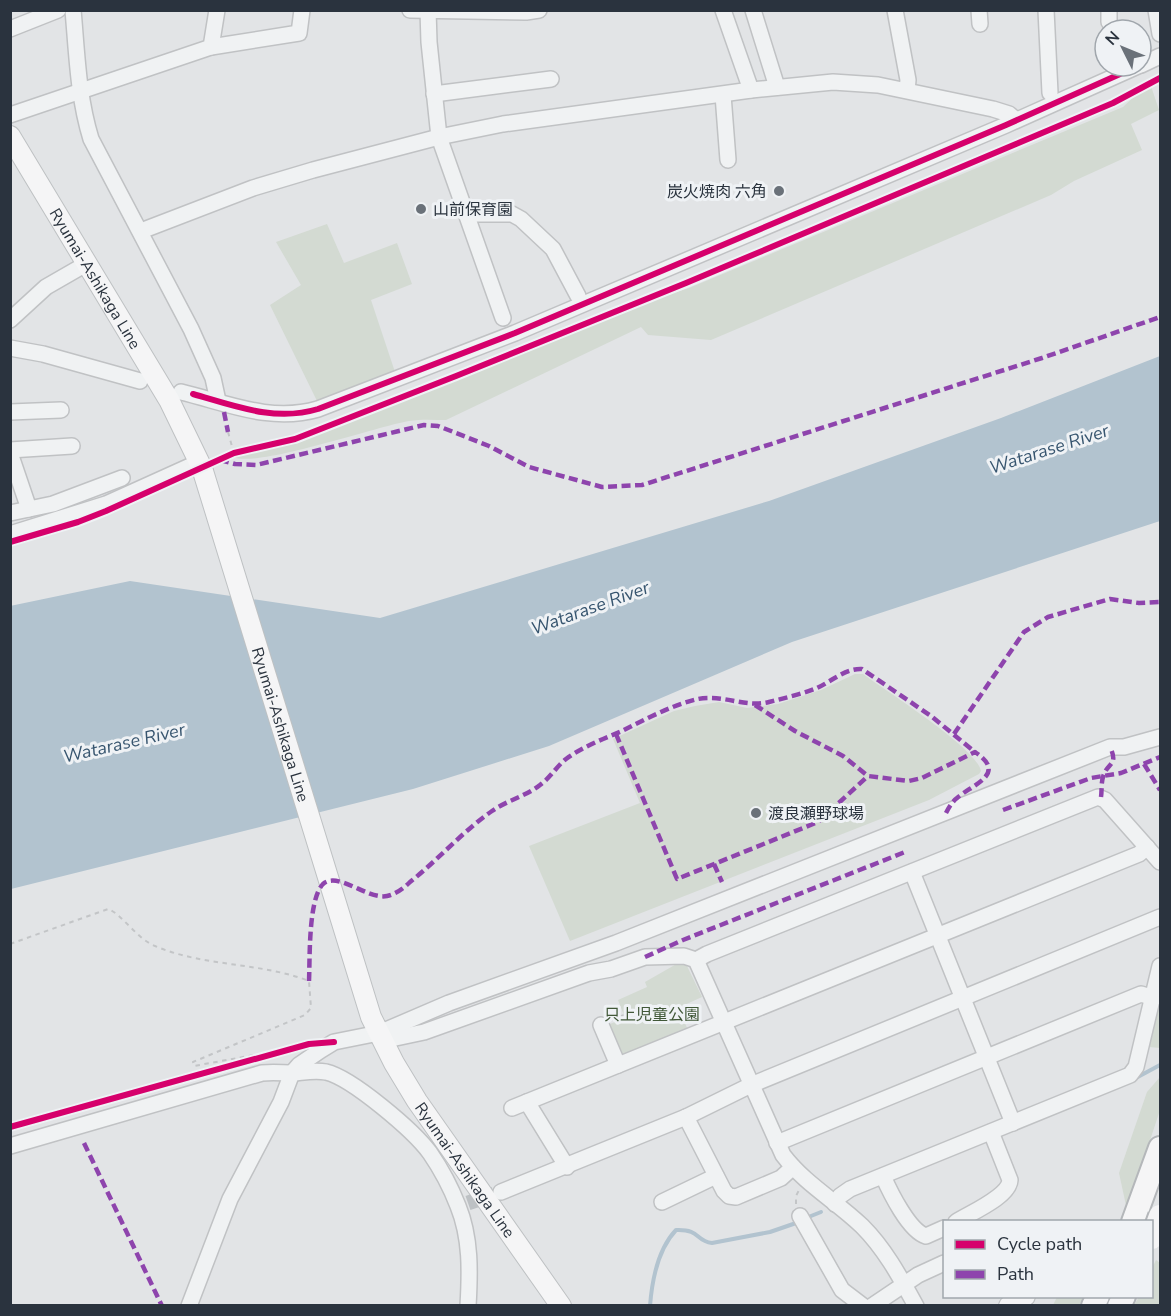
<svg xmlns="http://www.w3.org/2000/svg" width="1171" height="1316" font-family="'Nunito Sans','Noto Sans JP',sans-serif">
<rect width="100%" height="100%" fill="#e2e4e6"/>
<g fill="#d3dad2">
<path d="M 1151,86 L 1159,110 L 1131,124 L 1142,150 L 1074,181 L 1051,195 L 711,340 L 648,335 L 641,327 L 446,420 C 434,420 421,419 409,421 C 375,427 257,468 233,457 L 296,442 L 339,426 L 634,306 L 689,288 L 1123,107 L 1141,90 Z"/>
<path d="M 327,224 L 344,263 L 397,243 L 412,284 L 371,300 L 395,372 L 318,403 L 270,305 L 301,285 L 276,242 Z"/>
<path d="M 855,674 L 863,674 L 870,679 C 891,694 977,749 981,771 L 979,774 L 929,800 L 570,941 L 529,846 L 640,803 L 613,739 L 674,711 L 695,706 L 719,702 L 747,708 L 778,704 L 821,690 Z"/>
<path d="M 680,962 L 687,966 L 702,997 L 678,1008 L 688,1030 L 624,1056 L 617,1053 L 605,1026 L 625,1018 L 618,1000 L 647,987 L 645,982 Z"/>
<path d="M 1160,988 L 1160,1048 L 1149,1047 Z"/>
<path d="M 1160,1077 L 1160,1110 L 1127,1210 L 1119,1173 L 1147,1092 Z"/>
<path d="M 1156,1260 L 1160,1263 L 1160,1305 L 1134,1305 L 1139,1297 L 1152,1296 L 1152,1268 Z"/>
<path d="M 1057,1297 L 1057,1296 L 1084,1297 L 1079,1305 L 1053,1305 Z"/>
</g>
<path fill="#b2c3cf" d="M 1160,356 L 1160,521 L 792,642 L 549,746 L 413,789 L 11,889 L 10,606 L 130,581 L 380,618 L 769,501 L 1001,418 Z"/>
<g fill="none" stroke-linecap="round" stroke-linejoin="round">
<g stroke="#b2c3cf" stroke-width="4">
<path d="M 1134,1079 L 1160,1065"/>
<path d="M 806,1218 L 821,1212"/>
<path d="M 650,1306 C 652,1280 658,1249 676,1230 C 701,1229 695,1241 712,1243 L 770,1232 L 799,1222"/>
</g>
<path stroke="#bdc1c4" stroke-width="15" stroke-dasharray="15 8" stroke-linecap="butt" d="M 468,1203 L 494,1194"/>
<g stroke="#c0c2c4" stroke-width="18">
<g id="minor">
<path d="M 73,10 C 77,54 78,97 91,139 L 191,329 L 213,378 L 218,401"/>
<path d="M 410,10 L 526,12 L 539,10"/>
<path d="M 428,10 L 429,42 L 439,137 L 503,318"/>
<path d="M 723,10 L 751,90"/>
<path d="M 753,10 L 777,87"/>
<path d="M 895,10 L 908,80 L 907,90"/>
<path d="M 979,10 L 980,24"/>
<path d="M 1046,10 L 1050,93"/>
<path d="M 1109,10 L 1109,22"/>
<path d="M 1156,10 L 1160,34"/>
<path d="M 10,29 L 58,10"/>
<path d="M 211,47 L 299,33 L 302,10"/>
<path d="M 1141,65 L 1160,56"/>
<path d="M 434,94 L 551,79"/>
<path d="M 723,95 L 728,160"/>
<path d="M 10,115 L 211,47 L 217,10"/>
<path d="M 466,214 L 512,214 L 521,219 L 553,249 L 578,296"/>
<path d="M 141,231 L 253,188 L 313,170 L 439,137 L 503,124 L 751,90 L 833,82 L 878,85 L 993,109 L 1009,114 L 1016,120"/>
<path d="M 10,320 L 46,287 L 86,264"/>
<path d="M 10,348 L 43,354 L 140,381"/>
<path d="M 181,392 C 227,403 271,423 318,409 L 515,333 L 1006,125 L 1138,66"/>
<path d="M 10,412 L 61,410"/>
<path d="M 10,450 L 72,446"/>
<path d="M 10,453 L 29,509"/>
<path d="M 10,513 L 53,504 L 122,478"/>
<path d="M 10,534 L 106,504 L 199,462"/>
<path d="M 912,872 L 1013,1123"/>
<path d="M 696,960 L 707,954 L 1098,797 L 1105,800 L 1160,862"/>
<path d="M 601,1025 L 618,1065"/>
<path d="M 379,1033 L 391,1039 L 424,1032 L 589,973 L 611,969 L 645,957 L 684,956 L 696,960 L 783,1155 C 805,1184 836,1201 862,1226 C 885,1249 900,1277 916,1306"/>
<path d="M 527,1102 L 567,1167"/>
<path d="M 512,1108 L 1139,854 L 1147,847"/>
<path d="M 686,1117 L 724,1191 L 729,1196 L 736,1197 L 781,1178 L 793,1167"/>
<path d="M 777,1143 L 1141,994 L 1154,998"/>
<path d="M 10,1146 L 262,1073 C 273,1072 283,1073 294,1073 C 305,1072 315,1070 326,1072 C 352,1078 414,1131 430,1153 C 441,1169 451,1188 458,1206 C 471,1238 470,1272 468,1306"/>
<path d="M 883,1176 C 890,1192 909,1231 926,1236 L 944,1228"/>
<path d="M 501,1192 L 686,1117 L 751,1085 L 1160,917"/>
<path d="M 662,1202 L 716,1176"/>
<path d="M 835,1204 L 840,1196 L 850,1189 L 1130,1075 L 1136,1067 L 1160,966"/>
<path d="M 800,1216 L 842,1290 L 863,1306"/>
<path d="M 956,1222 C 970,1213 1009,1197 1010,1180 L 991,1132"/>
<path d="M 189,1306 L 230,1199 L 281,1102 L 292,1073 L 299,1065 L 321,1050 L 334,1042 L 379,1033 L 449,1003 L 616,943 L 1110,747 L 1124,747 L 1160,737"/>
<path d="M 872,1306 L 918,1275 L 944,1263"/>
</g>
</g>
<g stroke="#bec1c3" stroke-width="22">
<g id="major">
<path id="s1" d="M 10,136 L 169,400 L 202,468 L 371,1017 L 394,1063 L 417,1101 L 561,1306"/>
<path d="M 1009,1306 L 1025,1296"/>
</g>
</g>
<g stroke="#b4b7ba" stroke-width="26">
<g id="highway">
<path d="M 1133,1222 L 1160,1148"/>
<path d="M 1093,1306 L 1098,1296"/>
<path d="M 1119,1306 L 1124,1296"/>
</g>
</g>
<g stroke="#c3c5c7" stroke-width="2" stroke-dasharray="4.5 4.5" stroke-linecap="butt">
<path d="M 228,432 L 233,450"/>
<path d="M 10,944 L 108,909 C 121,913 137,939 155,946 C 204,967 260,962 309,981 L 311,1008 L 305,1015 L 193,1062 L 194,1066 L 254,1055 L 256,1060"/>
<path d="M 612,1020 L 624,1015"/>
<path d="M 796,1204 L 796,1196 L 799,1190"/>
</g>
<use href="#minor" stroke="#f0f2f3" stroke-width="15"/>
<use href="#major" stroke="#f5f5f6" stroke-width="20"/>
<use href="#highway" stroke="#f5f5f6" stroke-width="22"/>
<g stroke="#b4b7ba" stroke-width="26" stroke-linecap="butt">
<path id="highway-bridge" d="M 1152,1238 L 1160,1216"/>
</g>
<use href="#highway-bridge" stroke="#f5f5f6" stroke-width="22"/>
<g stroke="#8e44ad" stroke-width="4.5" stroke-dasharray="9 4.5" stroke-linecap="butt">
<path d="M 224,412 L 228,432"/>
<path d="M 220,460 L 235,464 L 256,465 L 424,425 L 438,426 L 451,431 L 489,446 L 529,467 L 602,487 L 642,485 L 1042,358 L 1160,317"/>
<path d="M 755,705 L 795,731 L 843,756 L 868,776 L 909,781 L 922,778 L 975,752 C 1008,774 973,784 957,798 C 952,802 949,807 946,813"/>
<path d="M 616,734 L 677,879 L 818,822 L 868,776"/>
<path d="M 954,734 L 1024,632 L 1048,617 L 1110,599 L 1139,603 L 1160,602"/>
<path d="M 1144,764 L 1160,790"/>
<path d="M 1101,797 C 1102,791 1101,783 1103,777 C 1107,762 1119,766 1110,747"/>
<path d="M 1003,810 L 1091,778 L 1121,773 L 1160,757"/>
<path d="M 714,864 L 722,882"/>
<path d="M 645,957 L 683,940 L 905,852"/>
<path d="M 309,981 C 310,960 308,899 323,884 C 338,871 368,900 387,896 C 396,894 404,888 410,882 C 439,859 462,832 492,811 C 508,800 526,796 540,785 C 550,778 556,767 566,759 C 582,747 603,739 622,731 C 646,719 672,705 698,699 C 722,694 746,708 769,702 C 785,698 802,694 817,688 C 832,681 846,668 862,669 L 931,716 L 975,752"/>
<path d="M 84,1143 L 162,1306"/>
</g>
<g stroke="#eff2f5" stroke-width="10">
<g id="cycleway">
<path d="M 193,394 C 235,406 275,422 318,409 L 515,333 L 1006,125 L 1138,66"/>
<path d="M 10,542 L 78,522 L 106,511 L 234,453 L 295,439 L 456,376 L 686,283 L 1016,144 L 1113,103 L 1160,78"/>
<path d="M 10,1127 L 309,1044 L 334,1042"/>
</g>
</g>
<use href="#cycleway" stroke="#d6006c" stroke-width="6"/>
</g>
<g fill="#6a7179" stroke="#eff2f5" stroke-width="2">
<circle cx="779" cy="191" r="6"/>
<circle cx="421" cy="209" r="6"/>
<circle cx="756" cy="813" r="6"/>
</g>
<g text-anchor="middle" stroke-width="6" stroke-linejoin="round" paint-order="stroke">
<g font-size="16" fill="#2a333e" stroke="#eff2f5" text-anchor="start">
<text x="767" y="197" text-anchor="end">炭火焼肉 六角</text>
<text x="433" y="215">山前保育園</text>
<text x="768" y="819">渡良瀬野球場</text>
</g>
<g font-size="16" fill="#2a333e" stroke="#eff2f5">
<text dy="6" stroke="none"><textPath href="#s1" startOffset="166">Ryumai-Ashikaga Line</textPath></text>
<text dy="6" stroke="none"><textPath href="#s1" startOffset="652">Ryumai-Ashikaga Line</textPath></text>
<text dy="6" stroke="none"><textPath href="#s1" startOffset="1138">Ryumai-Ashikaga Line</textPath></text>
</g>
<g font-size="16" fill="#415838" stroke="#eff2f5">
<text x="652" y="1020">只上児童公園</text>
</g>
<g font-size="18" font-style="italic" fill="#37556f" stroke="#eff2f5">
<text transform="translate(1049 449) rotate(-18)" y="6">Watarase River</text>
<text transform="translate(590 608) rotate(-20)" y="6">Watarase River</text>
<text transform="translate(124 743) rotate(-13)" y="6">Watarase River</text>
</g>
</g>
<rect width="1171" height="1316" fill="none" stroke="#2a333e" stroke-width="24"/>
<rect x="943" y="1220" width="210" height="78" fill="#eff2f5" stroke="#a0a6ac" stroke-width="1.5"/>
<rect x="955" y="1240" width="30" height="9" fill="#d6006c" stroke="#a0a6ac" stroke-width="1.5"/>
<text x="997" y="1250" font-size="18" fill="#2a333e">Cycle path</text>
<rect x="955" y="1270" width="30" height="9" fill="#8e44ad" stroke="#a0a6ac" stroke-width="1.5"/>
<text x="997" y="1280" font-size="18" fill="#2a333e">Path</text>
<g transform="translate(1123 48) rotate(313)"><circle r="28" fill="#eff2f5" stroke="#a0a6ac" stroke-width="1.5"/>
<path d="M0-4.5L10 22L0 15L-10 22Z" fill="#6a7179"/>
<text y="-9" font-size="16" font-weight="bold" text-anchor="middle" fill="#2a333e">N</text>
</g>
</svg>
